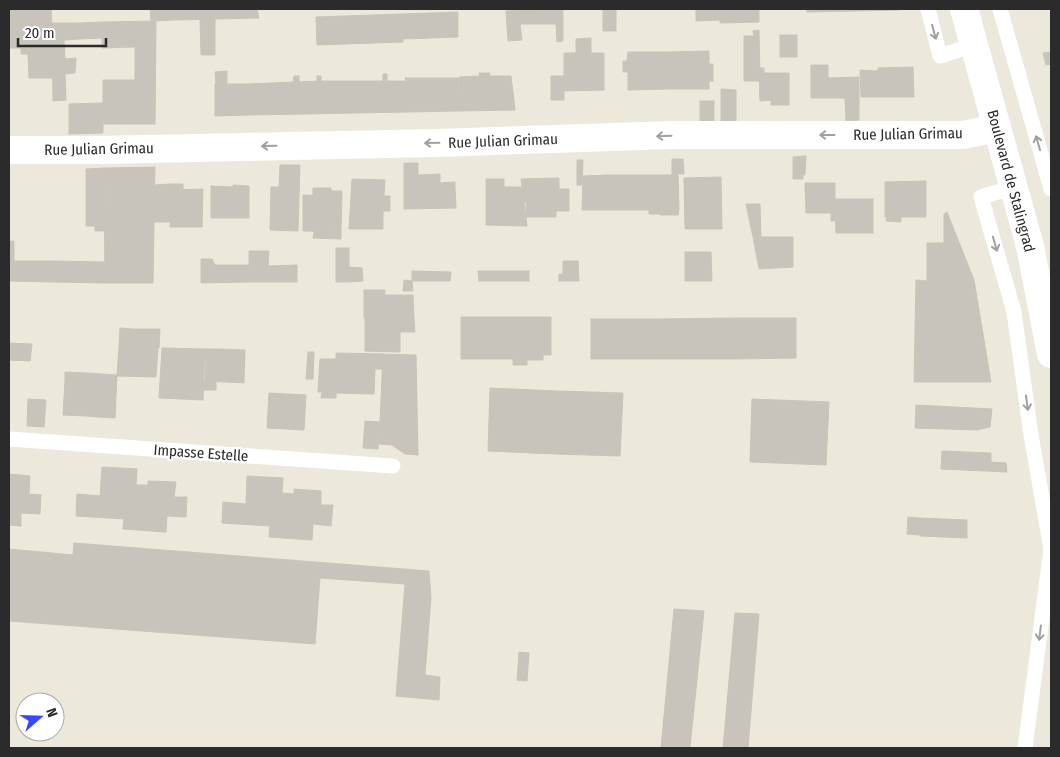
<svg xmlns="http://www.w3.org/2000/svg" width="1060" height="757" font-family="'Fira Sans Condensed',sans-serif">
<rect width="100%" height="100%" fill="#ede8dc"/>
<g fill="#c9c4bb" stroke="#c9c4b5">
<path d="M 9,9 L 51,9 L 52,23 L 9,25 Z"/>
<path d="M 150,9 L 173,9 L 174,20 L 151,21 Z"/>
<path d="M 173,9 L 257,9 L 259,18 L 174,20 Z"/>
<path d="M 563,9 L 563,41 L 557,42 L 556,24 L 520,24 L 522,40 L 508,41 L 506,11 Z"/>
<rect x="603" y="9" width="13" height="22"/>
<path d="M 696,9 L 720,9 L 720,20 L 696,21 Z"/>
<path d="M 720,9 L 759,9 L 759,22 L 720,23 Z"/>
<path d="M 807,9 L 858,9 L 859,11 L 807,12 Z"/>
<path d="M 858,9 L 899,9 L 899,10 L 859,11 Z"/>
<path d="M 458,12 L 458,37 L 403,39 L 403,42 L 317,45 L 316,17 Z"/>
<path d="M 215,19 L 215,55 L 201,55 L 200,20 Z"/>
<path d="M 156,21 L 155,124 L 103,124 L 103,80 L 135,80 L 135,47 L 102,48 L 102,22 Z"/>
<path d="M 102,22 L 102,38 L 79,39 L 79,23 Z"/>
<path d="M 52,23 L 63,23 L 65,59 L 76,58 L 75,73 L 65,74 L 66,100 L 53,101 Z"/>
<path d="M 52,23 L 53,78 L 29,78 L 28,54 L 21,54 L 21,48 L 9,48 L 9,25 Z"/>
<path d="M 63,23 L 79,23 L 79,39 L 64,40 Z"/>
<path d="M 759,30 L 760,81 L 744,81 L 744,36 L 754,36 L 753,31 Z"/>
<rect x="780" y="35" width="17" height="22"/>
<path d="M 591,38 L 591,53 L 604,53 L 604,71 L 564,72 L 564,53 L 576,53 L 576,39 Z"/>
<path d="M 709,51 L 709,64 L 713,64 L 713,81 L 709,81 L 709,89 L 668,89 L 668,52 Z"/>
<path d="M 628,52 L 668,52 L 668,89 L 628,90 L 628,72 L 623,72 L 623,61 L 627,61 Z"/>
<path d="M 1051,52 L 1051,64 L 1046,65 L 1043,53 Z"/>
<path d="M 811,65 L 828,65 L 828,78 L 859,77 L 859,120 L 846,121 L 845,98 L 811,98 Z"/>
<path d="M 913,67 L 914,97 L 861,97 L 860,70 L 878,71 L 878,68 Z"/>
<path d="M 759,68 L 764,68 L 764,73 L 789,73 L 789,105 L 771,105 L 771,100 L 760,101 Z"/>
<path d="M 227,71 L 227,84 L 216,84 L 215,72 Z"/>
<path d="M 604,71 L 604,90 L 564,91 L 564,72 Z"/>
<path d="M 479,73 L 490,73 L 489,76 L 511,76 L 515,110 L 459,111 L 459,77 L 480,76 Z"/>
<path d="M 383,74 L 387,74 L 387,81 L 406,81 L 405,78 L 458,78 L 459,111 L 250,115 L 249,84 L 293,82 L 294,76 L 299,76 L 299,82 L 317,81 L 317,76 L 321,76 L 321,81 L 383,81 Z"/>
<rect x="551" y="76" width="13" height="24"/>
<path d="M 215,84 L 249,84 L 250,115 L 215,116 Z"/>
<path d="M 721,89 L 736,90 L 736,122 L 721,122 Z"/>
<rect x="700" y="101" width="14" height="22"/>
<path d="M 103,103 L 103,133 L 69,134 L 69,104 Z"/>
<path d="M 806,156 L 805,175 L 803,175 L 803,179 L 793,179 L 793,157 Z"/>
<path d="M 672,159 L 683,159 L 684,174 L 678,174 L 679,209 L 659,209 L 660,214 L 654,214 L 653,175 L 672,175 Z"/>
<path d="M 577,160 L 583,160 L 582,185 L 577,185 Z"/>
<path d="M 404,163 L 418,163 L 418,175 L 440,174 L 440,187 L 455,187 L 456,208 L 404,209 Z"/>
<path d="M 280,165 L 300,165 L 298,231 L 270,230 L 271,187 L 279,187 Z"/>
<path d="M 155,167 L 153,283 L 105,283 L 104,168 Z"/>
<path d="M 104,168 L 104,231 L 95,231 L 95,226 L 86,226 L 86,169 Z"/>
<path d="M 607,175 L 630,175 L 631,210 L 608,210 Z"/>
<path d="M 607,175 L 608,210 L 582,210 L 583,176 Z"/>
<path d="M 630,175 L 653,175 L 654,214 L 649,214 L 649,210 L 631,210 Z"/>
<path d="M 721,177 L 722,229 L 685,229 L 684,178 Z"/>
<path d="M 559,178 L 559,189 L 569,189 L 569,211 L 541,211 L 542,217 L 526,217 L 526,202 L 524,202 L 521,179 Z"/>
<path d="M 352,179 L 385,180 L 384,196 L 390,196 L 390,211 L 383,211 L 383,229 L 349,229 Z"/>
<rect x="486" y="179" width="18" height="8"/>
<path d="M 926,181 L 926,217 L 885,217 L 885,182 Z"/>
<path d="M 455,182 L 455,187 L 440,187 L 440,183 Z"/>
<path d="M 805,183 L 835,183 L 835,221 L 831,221 L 831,213 L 806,213 Z"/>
<path d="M 170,184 L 183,184 L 183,189 L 170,190 Z"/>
<path d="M 170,184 L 170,190 L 203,189 L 202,227 L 170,227 L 170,222 L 154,222 L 155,185 Z"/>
<path d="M 233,185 L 249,186 L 249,218 L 211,218 L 211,186 L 233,187 Z"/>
<path d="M 486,187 L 522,187 L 527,226 L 486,225 Z"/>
<path d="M 313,188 L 331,188 L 331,196 L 313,195 Z"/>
<path d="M 331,191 L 342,191 L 341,232 L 303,231 L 303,195 L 331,196 Z"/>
<path d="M 835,199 L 873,199 L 873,233 L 836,233 Z"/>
<path d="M 746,204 L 760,204 L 761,237 L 753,237 Z"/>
<path d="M 659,209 L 679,209 L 678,215 L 660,215 Z"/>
<path d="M 541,211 L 556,211 L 556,217 L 542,217 Z"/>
<path d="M 947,212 L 974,280 L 991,382 L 914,382 L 916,280 L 927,281 L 927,243 L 944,243 L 944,214 Z"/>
<path d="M 887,217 L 901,217 L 901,222 L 886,221 Z"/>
<path d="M 314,232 L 341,232 L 341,239 L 313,238 Z"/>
<path d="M 753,237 L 793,237 L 793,267 L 759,269 Z"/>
<path d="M 9,241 L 14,241 L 14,261 L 53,261 L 52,282 L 9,281 Z"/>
<rect x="336" y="248" width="13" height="34"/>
<path d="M 249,251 L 269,251 L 268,266 L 297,265 L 297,282 L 249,282 Z"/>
<path d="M 685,252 L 711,252 L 712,281 L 685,281 Z"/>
<path d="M 201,259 L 212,259 L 215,265 L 249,265 L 249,282 L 201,283 Z"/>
<path d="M 53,261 L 105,262 L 105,283 L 52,282 Z"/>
<path d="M 563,261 L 578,261 L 579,281 L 559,281 L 559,274 L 563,274 Z"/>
<path d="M 349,267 L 362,268 L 363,281 L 349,282 Z"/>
<path d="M 412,271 L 451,272 L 450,281 L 412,281 Z"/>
<path d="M 478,271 L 529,271 L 529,281 L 479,281 Z"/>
<path d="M 404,280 L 412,281 L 413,291 L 403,291 Z"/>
<path d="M 364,290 L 385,290 L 384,295 L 413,295 L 414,318 L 364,318 Z"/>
<path d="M 461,317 L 551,317 L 551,355 L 543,355 L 543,360 L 527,360 L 527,365 L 513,365 L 513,359 L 461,359 Z"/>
<path d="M 365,318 L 414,318 L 415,332 L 400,332 L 400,352 L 365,351 Z"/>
<path d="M 736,318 L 796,318 L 796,358 L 736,359 Z"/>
<path d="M 736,318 L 736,359 L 664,359 L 663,319 Z"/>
<path d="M 591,319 L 663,319 L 664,359 L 591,359 Z"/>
<path d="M 120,328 L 133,329 L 133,347 L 119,346 Z"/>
<path d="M 133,329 L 160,329 L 159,348 L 133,347 Z"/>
<path d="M 9,343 L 32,344 L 30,361 L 9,360 Z"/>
<path d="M 119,346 L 158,348 L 156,377 L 117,376 Z"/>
<path d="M 162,348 L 205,349 L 203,400 L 159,398 Z"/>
<path d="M 205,349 L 218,349 L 218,361 L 204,360 Z"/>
<path d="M 218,349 L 245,350 L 244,383 L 205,381 L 206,360 L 218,361 Z"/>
<path d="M 308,352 L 314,352 L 313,379 L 306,379 Z"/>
<path d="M 336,353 L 383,354 L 382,369 L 375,369 L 374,394 L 336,393 L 336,398 L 321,398 L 322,392 L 318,392 L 320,359 L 336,359 Z"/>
<path d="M 383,354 L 416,355 L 418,455 L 405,454 L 392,445 L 379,444 Z"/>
<path d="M 65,372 L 87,373 L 87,381 L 65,380 Z"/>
<path d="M 87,373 L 117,375 L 115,418 L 98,417 L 98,410 L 86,409 L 86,416 L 63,415 L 65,380 L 87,381 Z"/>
<path d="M 203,381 L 216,382 L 216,390 L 203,390 Z"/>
<path d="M 490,388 L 557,391 L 555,454 L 488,451 Z"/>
<path d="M 557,391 L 623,393 L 620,456 L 555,454 Z"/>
<path d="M 269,393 L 306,395 L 304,430 L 267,428 Z"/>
<path d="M 28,399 L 46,400 L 44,427 L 27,426 Z"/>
<path d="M 752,399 L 829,402 L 826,465 L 750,462 Z"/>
<path d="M 916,405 L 992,409 L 990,427 L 977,430 L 915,428 Z"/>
<path d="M 86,409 L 98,410 L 98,417 L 86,416 Z"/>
<path d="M 365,421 L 380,422 L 378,449 L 363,448 Z"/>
<path d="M 942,451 L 991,453 L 991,462 L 1006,463 L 1007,472 L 941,469 Z"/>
<path d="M 102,467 L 137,469 L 136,485 L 148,485 L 148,481 L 176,482 L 174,497 L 187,497 L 186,517 L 167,516 L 166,532 L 123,529 L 124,519 L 76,516 L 77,494 L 100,496 Z"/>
<path d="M 9,474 L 30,476 L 29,494 L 41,495 L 40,514 L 21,513 L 21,526 L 9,525 Z"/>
<path d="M 247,476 L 283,478 L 282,493 L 294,494 L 294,489 L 321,491 L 321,505 L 333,505 L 331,526 L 313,524 L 312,540 L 269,537 L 270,526 L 222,523 L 223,502 L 246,504 Z"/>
<path d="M 908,517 L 920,518 L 920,535 L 907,534 Z"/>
<path d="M 920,518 L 967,520 L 967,538 L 920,536 Z"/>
<path d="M 74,543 L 429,571 L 431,598 L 425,675 L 440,677 L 439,700 L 396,696 L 405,584 L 320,578 L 315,644 L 9,621 L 9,549 L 73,555 Z"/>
<path d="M 674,609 L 704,611 L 690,748 L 661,748 Z"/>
<path d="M 735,613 L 759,614 L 748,748 L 723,748 Z"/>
<path d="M 519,652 L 529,653 L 527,681 L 517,680 Z"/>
</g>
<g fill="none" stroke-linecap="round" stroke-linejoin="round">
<g stroke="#fff" stroke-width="15">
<path d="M 928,9 L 940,56 L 974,45"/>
<path d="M 1000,9 L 1051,189"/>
<path d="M 1014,187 L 981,197 L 1014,312 L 1031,435 L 1051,549 L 1025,748"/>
<path d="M 9,439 L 393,466"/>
</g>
<path stroke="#fff" stroke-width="28" d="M 9,150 L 95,150 L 436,143 L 673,135 L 963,135 L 997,128"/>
<path stroke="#fff" stroke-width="28" d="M 964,9 L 1030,246 L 1051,354"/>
</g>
<defs><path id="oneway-shaft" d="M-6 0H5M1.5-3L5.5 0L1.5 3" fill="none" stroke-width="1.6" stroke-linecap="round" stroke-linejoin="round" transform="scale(1.25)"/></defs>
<g stroke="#a0a0a0">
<use href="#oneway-shaft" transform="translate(934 32) rotate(75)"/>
<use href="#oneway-shaft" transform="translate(827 135) rotate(-180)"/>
<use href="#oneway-shaft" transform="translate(664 136) rotate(178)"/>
<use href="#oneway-shaft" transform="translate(432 143) rotate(179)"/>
<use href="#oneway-shaft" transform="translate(1038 143) rotate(-106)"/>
<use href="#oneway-shaft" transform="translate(269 146) rotate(179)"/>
<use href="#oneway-shaft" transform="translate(995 244) rotate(74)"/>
<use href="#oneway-shaft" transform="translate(1027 403) rotate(82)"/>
<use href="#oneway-shaft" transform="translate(1040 633) rotate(97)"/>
</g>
<g text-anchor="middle" stroke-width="5" stroke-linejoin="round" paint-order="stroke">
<g font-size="15" fill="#2b2b2b" stroke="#fff">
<text transform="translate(908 134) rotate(-1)" y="5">Rue Julian Grimau</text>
<text transform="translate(503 141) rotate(-2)" y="5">Rue Julian Grimau</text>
<text transform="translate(99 149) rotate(-1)" y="5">Rue Julian Grimau</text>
<text transform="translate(1011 181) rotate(75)" y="5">Boulevard de Stalingrad</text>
<text transform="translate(201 453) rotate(4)" y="5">Impasse Estelle</text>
</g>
</g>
<rect width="1060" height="757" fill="none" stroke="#2b2b2b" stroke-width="20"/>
<g transform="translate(40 717) rotate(70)"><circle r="24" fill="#ffffff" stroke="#aaaaaa"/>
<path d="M0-4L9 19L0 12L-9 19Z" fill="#3747ff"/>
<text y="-8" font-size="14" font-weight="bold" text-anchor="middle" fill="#2b2b2b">N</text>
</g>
<path d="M18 38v8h88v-8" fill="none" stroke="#2b2b2b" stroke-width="2.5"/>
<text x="25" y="38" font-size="15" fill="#2b2b2b" stroke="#ffffff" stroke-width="4" paint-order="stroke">20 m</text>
</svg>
